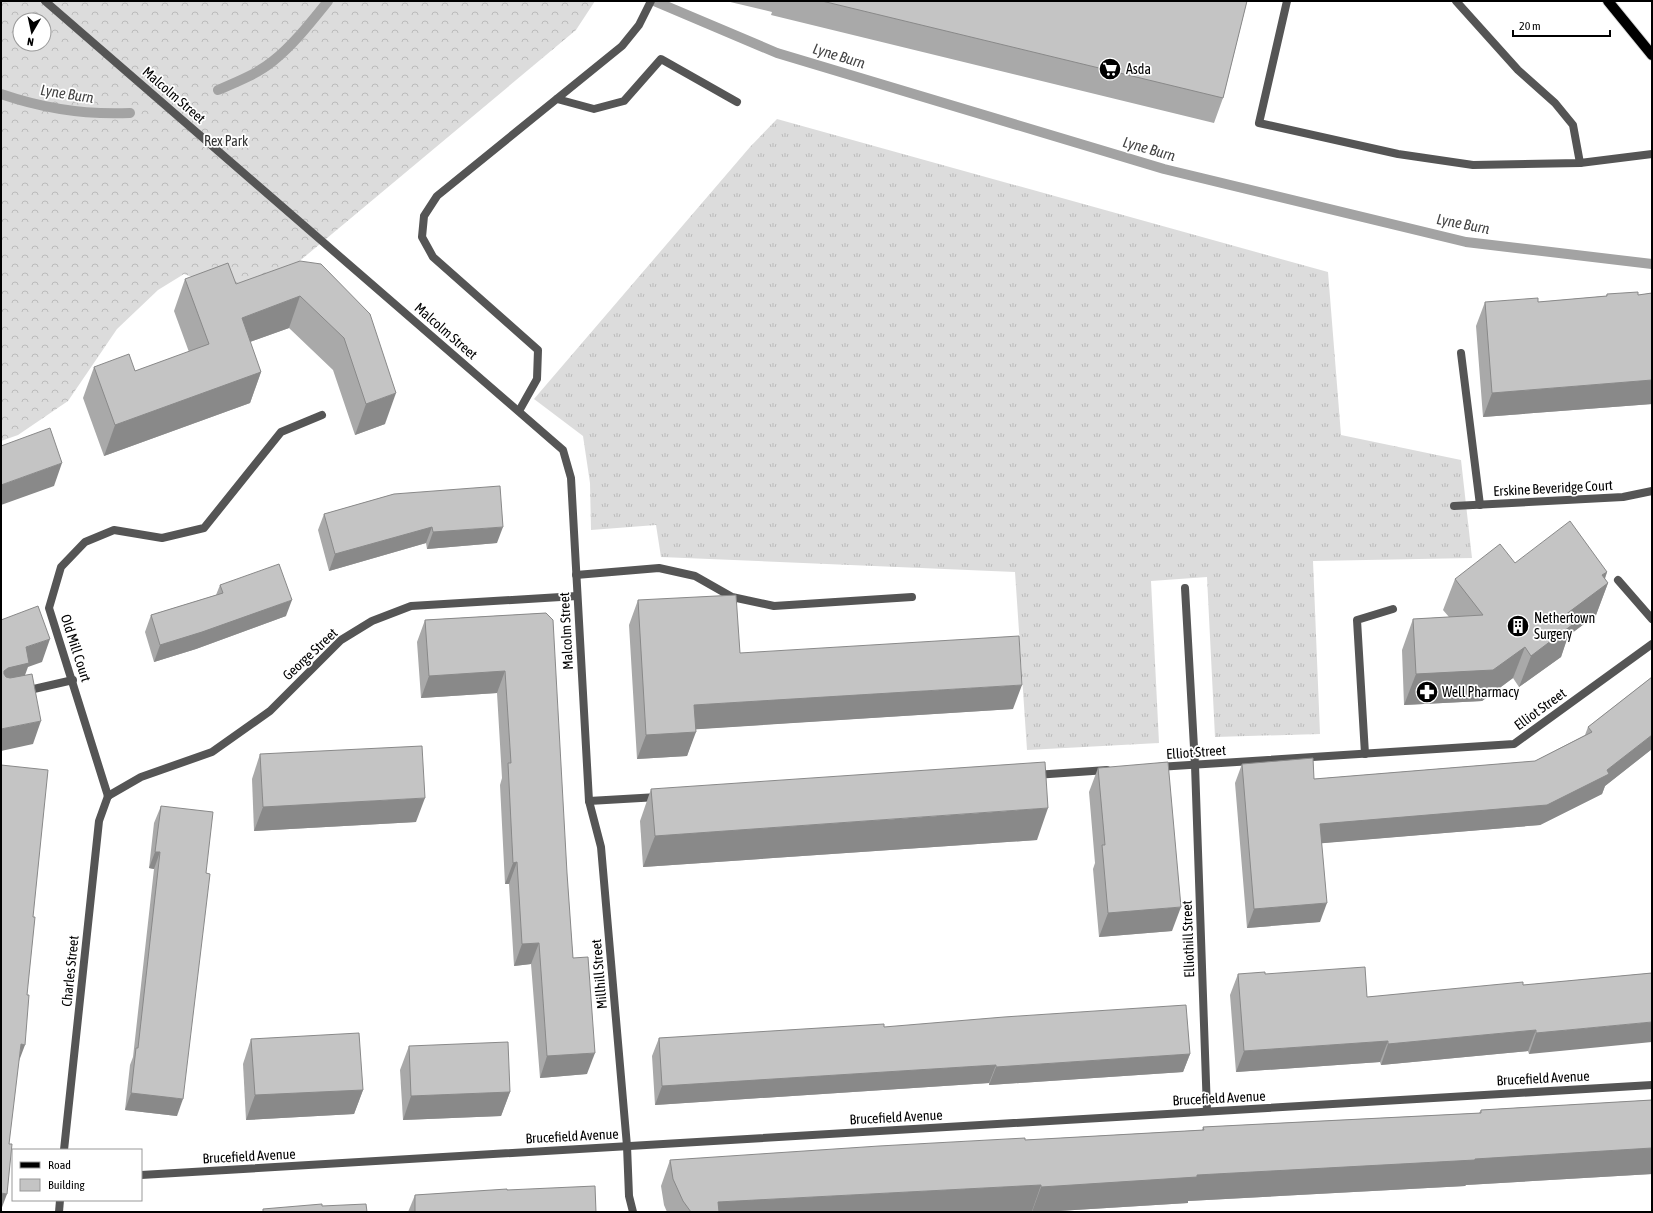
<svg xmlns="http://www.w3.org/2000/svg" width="1653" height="1213" font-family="'Asap Condensed',sans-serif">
<defs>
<pattern id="grass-tufts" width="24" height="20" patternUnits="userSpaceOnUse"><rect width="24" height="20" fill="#dcdcdc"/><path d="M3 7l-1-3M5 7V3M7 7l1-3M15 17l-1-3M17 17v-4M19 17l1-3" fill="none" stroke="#bbb"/></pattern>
<pattern id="forest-crowns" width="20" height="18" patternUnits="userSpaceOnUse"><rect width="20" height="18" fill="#dcdcdc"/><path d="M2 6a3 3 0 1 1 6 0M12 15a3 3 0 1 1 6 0" fill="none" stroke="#bbb"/></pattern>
</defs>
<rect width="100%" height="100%" fill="#fff"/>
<path fill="url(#grass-tufts)" d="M 777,119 L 1328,272 L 1341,435 L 1461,460 L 1472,558 L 1313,561 L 1320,734 L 1215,737 L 1207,577 L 1151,581 L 1159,743 L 1027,750 L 1015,572 L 661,557 L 656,525 L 591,530 L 590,483 L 583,436 L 534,399 L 750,147 Z"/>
<path fill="url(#forest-crowns)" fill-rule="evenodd" d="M 1,1 L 595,1 L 576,30 L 296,264 L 223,288 L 184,274 L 158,290 L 117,329 L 68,401 L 18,435 L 1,441 ZM 20,20 L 44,20 L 44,44 L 20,44 Z"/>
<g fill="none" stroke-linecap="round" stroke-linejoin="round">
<g stroke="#a3a3a3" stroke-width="10">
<path d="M 654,1 L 777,53 L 1164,169 L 1466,242 L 1652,264"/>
<path d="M 218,90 C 237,82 257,74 273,61 C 294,44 311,22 328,1"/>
<path d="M 1,94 C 42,108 87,115 130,113"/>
</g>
<g stroke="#dbdbdb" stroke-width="12">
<path id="primary" d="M 1608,1 L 1652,55"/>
</g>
<g stroke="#555" stroke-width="8">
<path d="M 1287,1 L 1259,123 L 1398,154 L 1473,165 L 1580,163 L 1652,154"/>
<path d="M 1456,1 L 1518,70 L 1555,103 L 1573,125 L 1580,163"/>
<path d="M 557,99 L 594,109 L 624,101 L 661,59 L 737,102"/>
<path d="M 519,411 L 537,379 L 538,350 L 433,257 L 422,237 L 424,216 L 437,196 L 622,46 L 639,25 L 651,1"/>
<path d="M 576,575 L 659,568 L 695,576 L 732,597 L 774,606 L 912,597"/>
<path d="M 1618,580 L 1652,619"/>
<path d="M 1185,588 L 1195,765"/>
<path d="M 25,691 L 73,680"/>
<path d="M 1365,754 L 1357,620 L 1393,609"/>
</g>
<g stroke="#555" stroke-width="8">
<path d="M 45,1 L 563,450 L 571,478 L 589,801 L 601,847 L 627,1146 L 629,1196 L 633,1212"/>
<path d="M 1461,353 L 1480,505"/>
<path d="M 1454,506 L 1623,497 L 1652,491"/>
<path d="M 1195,765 L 1207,1111"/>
<path d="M 1158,767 L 1514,744 L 1652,644"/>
<path d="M 1035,775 L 1107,770"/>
<path d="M 108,796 L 49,608 L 61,567 L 85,542 L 114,530 L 162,538 L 204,528 L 281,432 L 322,415"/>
<path d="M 108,796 L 141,777 L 212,752 L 270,711 L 341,640 L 372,621 L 411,606 L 577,596"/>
<path d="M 589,801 L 658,797"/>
<path d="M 64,1150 L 99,821 L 108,796"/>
<path d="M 141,1175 L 1652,1085"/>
<path d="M 59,1212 L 60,1200"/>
</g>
<use href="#primary" stroke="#000" stroke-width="10"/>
</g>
<g fill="#a9a9a9">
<path d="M 726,1 L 1247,1 L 1223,98 L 1214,123 L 771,15 L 772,12 Z"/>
<path d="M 321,264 L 385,424 L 355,435 L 333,370 L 289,328 L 250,342 L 261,372 L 250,403 L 104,456 L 83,398 L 94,367 L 135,371 L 189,352 L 174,311 L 185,279 L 236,284 Z"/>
<path d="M 1652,293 L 1652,404 L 1483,417 L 1476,326 L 1485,302 L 1538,302 L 1606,296 L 1607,294 L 1638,295 Z"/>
<path d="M 394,494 L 497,543 L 427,549 L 426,543 L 329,571 L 318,530 L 324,514 Z"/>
<path d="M 1515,563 L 1607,572 L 1605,579 L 1608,583 L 1596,615 L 1568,636 L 1561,657 L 1519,687 L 1513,678 L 1482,701 L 1404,705 L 1402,650 L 1413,619 L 1449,617 L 1443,610 L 1455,579 Z"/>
<path d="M 220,585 L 286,616 L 196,649 L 154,662 L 145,632 L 151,615 L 216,595 Z"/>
<path d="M 638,600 L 740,653 L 1013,709 L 696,729 L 687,756 L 637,759 L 629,625 Z"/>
<path d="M 546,613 L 573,958 L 587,1074 L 540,1078 L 531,964 L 514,966 L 509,884 L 505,884 L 500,785 L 502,778 L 497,693 L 421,698 L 417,642 L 425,620 Z"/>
<path d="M 1652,677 L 1652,749 L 1605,786 L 1602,794 L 1540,825 L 1322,843 L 1320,922 L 1247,928 L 1235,783 L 1242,764 L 1314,779 L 1535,761 L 1585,735 L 1588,727 Z"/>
<path d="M 260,754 L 416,822 L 254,831 L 252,779 Z"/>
<path d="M 1098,768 L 1172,931 L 1099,937 L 1093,869 L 1095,863 L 1089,792 Z"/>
<path d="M 651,789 L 1037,840 L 643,867 L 640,821 Z"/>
<path d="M 161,806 L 177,1116 L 125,1110 L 130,1065 L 133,1057 L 154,869 L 149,868 L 154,823 Z"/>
<path d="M 1652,973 L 1529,1054 L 1528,1051 L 1381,1065 L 1380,1062 L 1236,1072 L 1230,995 L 1238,974 L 1265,974 L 1367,997 L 1523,985 Z"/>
<path d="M 884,1027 L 1190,1054 L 1183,1072 L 989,1085 L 989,1083 L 655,1105 L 652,1056 L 659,1038 Z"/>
<path d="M 251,1039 L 363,1090 L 354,1114 L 246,1120 L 243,1064 Z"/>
<path d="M 409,1046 L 510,1092 L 501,1116 L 403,1120 L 400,1070 Z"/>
<path d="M 1652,1100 L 1652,1174 L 1466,1185 L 1465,1186 L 1188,1201 L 1188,1203 L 1042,1212 L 1032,1212 L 1032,1211 L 1011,1212 L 667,1212 L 664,1205 L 661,1186 L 670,1160 L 1202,1130 L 1203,1127 L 1479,1113 L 1481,1110 Z"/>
<path d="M 507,1190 L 596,1212 L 408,1212 L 415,1195 Z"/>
</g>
<g fill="#898989">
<path d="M 300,296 L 289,328 L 230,349 L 242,318 Z"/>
<path d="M 261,372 L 250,403 L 104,456 L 115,425 Z"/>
<path d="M 1652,380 L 1652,404 L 1483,417 L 1492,393 Z"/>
<path d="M 396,393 L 385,424 L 355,435 L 366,404 Z"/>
<path d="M 62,463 L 54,486 L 1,505 L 1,485 Z"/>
<path d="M 432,527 L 426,543 L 329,571 L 335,554 Z"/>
<path d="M 503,527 L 497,543 L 427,549 L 433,532 Z"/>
<path d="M 1607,572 L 1601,588 L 1608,583 L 1596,615 L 1568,636 L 1561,657 L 1519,687 L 1531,656 L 1565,615 L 1602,575 Z"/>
<path d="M 292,600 L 286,616 L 196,649 L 154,662 L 160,645 Z"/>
<path d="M 50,639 L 42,662 L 28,667 L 21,686 L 1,690 L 4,671 L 26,647 Z"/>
<path d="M 1525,647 L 1513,678 L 1482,701 L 1404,705 L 1416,674 Z"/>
<path d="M 505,671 L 497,693 L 421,698 L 429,676 Z"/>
<path d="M 1022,685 L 1013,709 L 685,730 L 694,705 Z"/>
<path d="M 41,721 L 33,744 L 1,751 L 1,729 Z"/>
<path d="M 696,732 L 687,756 L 637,759 L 646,735 Z"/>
<path d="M 1652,735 L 1652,749 L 1605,786 L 1602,794 L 1540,825 L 1313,844 L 1320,824 L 1607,770 Z"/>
<path d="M 425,798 L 416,822 L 254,831 L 263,807 Z"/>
<path d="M 1048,808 L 1037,840 L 643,867 L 655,836 Z"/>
<path d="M 155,852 L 160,852 L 154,869 L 149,868 Z"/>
<path d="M 517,862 L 509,884 L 505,884 L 513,863 Z"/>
<path d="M 1327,903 L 1320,922 L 1247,928 L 1254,909 Z"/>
<path d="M 1181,907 L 1172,931 L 1099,937 L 1108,913 Z"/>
<path d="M 539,943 L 531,964 L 514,966 L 522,944 Z"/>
<path d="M 1652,1022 L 1652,1042 L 1529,1054 L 1536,1033 Z"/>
<path d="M 1536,1030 L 1528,1051 L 1381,1065 L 1388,1044 Z"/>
<path d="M 1388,1041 L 1380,1062 L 1236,1072 L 1244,1051 Z"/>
<path d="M 21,1044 L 25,1045 L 19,1061 Z"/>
<path d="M 595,1053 L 587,1074 L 540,1078 L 547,1056 Z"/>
<path d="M 1190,1054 L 1183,1072 L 989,1085 L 996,1067 Z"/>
<path d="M 996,1065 L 989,1083 L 655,1105 L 662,1086 Z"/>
<path d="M 363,1090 L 354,1114 L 246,1120 L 255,1095 Z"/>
<path d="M 510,1092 L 501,1116 L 403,1120 L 411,1096 Z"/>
<path d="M 131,1093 L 183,1099 L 177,1116 L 125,1110 Z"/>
<path d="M 1652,1148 L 1652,1174 L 1466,1185 L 1465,1186 L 1188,1201 L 1188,1203 L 1042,1212 L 1032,1212 L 1041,1187 L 1197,1175 Z"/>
<path d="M 1041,1185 L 1032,1211 L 1011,1212 L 714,1212 L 718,1202 Z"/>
<path d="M 1,1193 L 7,1194 L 1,1210 Z"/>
</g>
<g fill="#c4c4c4" stroke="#898989">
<path d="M 822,1 L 1247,1 L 1223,98 Z"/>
<path d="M 300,261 L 321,264 L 370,314 L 396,393 L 366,404 L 344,338 L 300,296 L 242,318 L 261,372 L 115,425 L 94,367 L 129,354 L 135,371 L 209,344 L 185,279 L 228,263 L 236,284 Z"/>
<path d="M 1638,292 L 1638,295 L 1652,293 L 1652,380 L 1492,393 L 1485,302 L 1538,298 L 1538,302 L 1607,296 L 1607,294 Z"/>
<path d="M 50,428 L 62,463 L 1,485 L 1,446 Z"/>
<path d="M 500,486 L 503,527 L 433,532 L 432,527 L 335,554 L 324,514 L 394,494 Z"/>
<path d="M 1570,521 L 1607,572 L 1602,575 L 1608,583 L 1565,615 L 1572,625 L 1531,656 L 1525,647 L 1493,670 L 1416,674 L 1413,619 L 1483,615 L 1455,579 L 1500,544 L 1515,563 Z"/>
<path d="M 279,564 L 292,600 L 202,632 L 160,645 L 151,615 L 223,593 L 220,585 Z"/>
<path d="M 736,595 L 740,653 L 1019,636 L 1022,685 L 694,705 L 696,732 L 646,735 L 638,600 Z"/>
<path d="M 38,606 L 50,639 L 26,647 L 29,663 L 8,668 L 4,671 L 4,674 L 6,677 L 10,678 L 32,674 L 41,721 L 1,729 L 1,620 Z"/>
<path d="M 546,613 L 553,620 L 567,873 L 573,958 L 588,957 L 595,1053 L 547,1056 L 539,943 L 522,944 L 517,862 L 513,863 L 508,763 L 511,763 L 505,671 L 429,676 L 425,620 Z"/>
<path d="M 1652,677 L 1652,735 L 1607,770 L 1609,774 L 1547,805 L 1320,824 L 1327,903 L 1254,909 L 1242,764 L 1313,758 L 1314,779 L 1535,761 L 1592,732 L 1588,727 Z"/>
<path d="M 422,746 L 425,798 L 263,807 L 260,754 Z"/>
<path d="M 1045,762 L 1048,808 L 655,836 L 651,789 Z"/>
<path d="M 1168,762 L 1181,907 L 1108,913 L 1102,845 L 1105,845 L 1098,768 Z"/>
<path d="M 1,765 L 48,770 L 33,917 L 35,917 L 27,995 L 29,995 L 25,1045 L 21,1044 L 9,1144 L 12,1144 L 7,1194 L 1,1193 Z"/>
<path d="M 161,806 L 213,812 L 206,873 L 210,874 L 183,1099 L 131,1093 L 136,1048 L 138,1048 L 160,852 L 155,852 Z"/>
<path d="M 1365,967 L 1367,997 L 1523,982 L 1523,985 L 1652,973 L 1652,1022 L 1536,1033 L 1536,1030 L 1388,1044 L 1388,1041 L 1244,1051 L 1238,974 L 1265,972 L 1265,974 Z"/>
<path d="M 1186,1005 L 1190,1054 L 996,1067 L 996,1065 L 662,1086 L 659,1038 L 884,1024 L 884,1027 L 1004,1017 Z"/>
<path d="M 359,1033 L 363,1090 L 255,1095 L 251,1039 Z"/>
<path d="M 508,1042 L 510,1092 L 411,1096 L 409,1046 Z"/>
<path d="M 1652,1100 L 1652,1148 L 1475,1159 L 1475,1160 L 1197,1175 L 1197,1177 L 1041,1187 L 1041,1185 L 718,1202 L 719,1212 L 691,1212 L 683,1201 L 673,1179 L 670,1160 L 879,1146 L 1025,1138 L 1025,1140 L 1204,1130 L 1203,1127 L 1481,1113 L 1481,1110 Z"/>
<path d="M 595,1186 L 596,1212 L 415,1212 L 415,1195 L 507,1189 L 507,1190 Z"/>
<path d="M 322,1204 L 322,1206 L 366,1204 L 367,1212 L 263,1212 L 263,1209 Z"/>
</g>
<defs>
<g id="supermarket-disc" transform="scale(1.15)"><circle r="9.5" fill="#000" stroke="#fff"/><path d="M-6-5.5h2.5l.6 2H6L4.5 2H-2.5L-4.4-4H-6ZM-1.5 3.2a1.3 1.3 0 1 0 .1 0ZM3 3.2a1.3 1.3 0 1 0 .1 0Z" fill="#fff"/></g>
<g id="building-disc" transform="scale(1.15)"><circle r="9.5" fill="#000" stroke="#fff"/><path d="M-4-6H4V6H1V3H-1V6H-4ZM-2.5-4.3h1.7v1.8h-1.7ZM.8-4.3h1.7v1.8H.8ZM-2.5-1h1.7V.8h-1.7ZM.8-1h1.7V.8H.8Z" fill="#fff"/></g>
<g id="pharmacy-disc" transform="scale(1.15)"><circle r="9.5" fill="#000" stroke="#fff"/><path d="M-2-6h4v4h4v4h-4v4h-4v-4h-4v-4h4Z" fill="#fff"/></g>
</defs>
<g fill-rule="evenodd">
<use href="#supermarket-disc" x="1110" y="69"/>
<use href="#building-disc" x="1518" y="626"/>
<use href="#pharmacy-disc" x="1427" y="692"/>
</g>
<g text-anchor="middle" stroke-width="3.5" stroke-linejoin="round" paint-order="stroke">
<g font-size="14" fill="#000" stroke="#fff" text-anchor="start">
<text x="1126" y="74">Asda</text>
<text x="1534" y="623">Nethertown<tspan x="1534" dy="16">Surgery</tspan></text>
<text x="1442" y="697">Well Pharmacy</text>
</g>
<g font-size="14" fill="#000" stroke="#fff">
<text transform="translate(174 95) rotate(41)" y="5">Malcolm Street</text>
<text transform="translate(446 331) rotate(41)" y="5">Malcolm Street</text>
<text transform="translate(1553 488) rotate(-3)" y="5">Erskine Beveridge Court</text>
<text transform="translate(566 631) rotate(-93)" y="5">Malcolm Street</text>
<text transform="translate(76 648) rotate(72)" y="5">Old Mill Court</text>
<text transform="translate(310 654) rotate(-43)" y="5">George Street</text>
<text transform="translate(1540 709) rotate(-36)" y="5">Elliot Street</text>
<text transform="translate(1196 752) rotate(-4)" y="5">Elliot Street</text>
<text transform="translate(1188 939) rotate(-92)" y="5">Elliothill Street</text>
<text transform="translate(70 971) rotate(-84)" y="5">Charles Street</text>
<text transform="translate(599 974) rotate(-95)" y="5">Millhill Street</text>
<text transform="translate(1543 1078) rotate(-3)" y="5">Brucefield Avenue</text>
<text transform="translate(1219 1098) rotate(-3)" y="5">Brucefield Avenue</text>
<text transform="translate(896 1117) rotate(-3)" y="5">Brucefield Avenue</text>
<text transform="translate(572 1136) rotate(-3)" y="5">Brucefield Avenue</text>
<text transform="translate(249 1156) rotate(-3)" y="5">Brucefield Avenue</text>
</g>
<g font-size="14" fill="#333" stroke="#fff">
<text x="226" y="146">Rex Park</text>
</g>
<g font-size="15" font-style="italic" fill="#444" stroke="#fff">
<text transform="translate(839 56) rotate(17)" y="5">Lyne Burn</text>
<text transform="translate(67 94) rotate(9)" y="5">Lyne Burn</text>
<text transform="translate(1149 149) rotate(16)" y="5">Lyne Burn</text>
<text transform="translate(1463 224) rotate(11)" y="5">Lyne Burn</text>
</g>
</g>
<rect width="1653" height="1213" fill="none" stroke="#000000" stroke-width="4"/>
<rect x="12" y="1149" width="130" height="52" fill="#ffffff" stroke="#999999"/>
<rect x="20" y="1162" width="20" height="6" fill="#000000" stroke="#999999"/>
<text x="48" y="1169" font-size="12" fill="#000000">Road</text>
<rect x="20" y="1179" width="20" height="12" fill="#c4c4c4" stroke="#999999"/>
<text x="48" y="1189" font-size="12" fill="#000000">Building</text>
<g transform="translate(32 32) rotate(189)"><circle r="19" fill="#ffffff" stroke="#999999"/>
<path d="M0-3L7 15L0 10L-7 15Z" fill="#000000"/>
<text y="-6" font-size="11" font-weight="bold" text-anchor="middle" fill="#000000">N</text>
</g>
<path d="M1513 30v6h97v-6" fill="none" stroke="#000000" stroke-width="2"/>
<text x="1519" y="30" font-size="12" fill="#000000" stroke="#ffffff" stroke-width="3" paint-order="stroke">20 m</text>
</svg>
